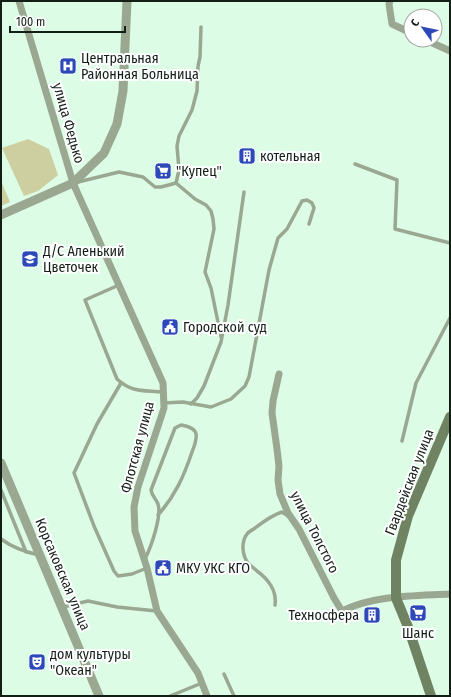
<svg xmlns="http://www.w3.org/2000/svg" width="451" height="697" font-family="'Fira Sans Condensed',sans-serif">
<rect width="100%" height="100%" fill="#dcfce6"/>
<g fill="#cdcfa0">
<path d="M 28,139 L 49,149 L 58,175 L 38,191 L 24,196 L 2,148 Z"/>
<path d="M 1,181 L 10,202 L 1,206 Z"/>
</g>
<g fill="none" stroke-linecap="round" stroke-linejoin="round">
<g stroke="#9aa791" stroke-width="3.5">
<path d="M 355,164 L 397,180 L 395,229 L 450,243"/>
<path d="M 78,182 L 119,172 L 143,177 L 155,187 L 161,187 L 176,183 L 179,170 L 177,146 L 179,136 L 192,110 L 197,91 L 198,66 L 200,57 L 201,27"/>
<path d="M 176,183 L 195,199 L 206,205 L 211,211 L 213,219 L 214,229 L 205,272 L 211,288 L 221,337"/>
<path d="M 119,285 L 85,300 L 117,379 C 132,393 144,390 163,392"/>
<path d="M 121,383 L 97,424 L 74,473 L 94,526 L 114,571 L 118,576 L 132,574 L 147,568"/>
<path d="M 163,403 L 183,402 L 211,407 L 231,399 L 245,386 L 249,377 L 269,270 L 278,238 L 287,229 L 302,201 L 307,200 L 312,203 L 314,208 L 309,224"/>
<path d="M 191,404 L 197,398 L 204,386 L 221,342 L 228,305 L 244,192"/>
<path d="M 402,441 L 416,383 L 450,318"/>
<path d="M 1,490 L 26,552"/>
<path d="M 1,539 C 13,548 25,552 39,555"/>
<path d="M 145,559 C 151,547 162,516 158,504 C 156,499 152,496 151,490 L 175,428 L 181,425 C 187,426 195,428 196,434 C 197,440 194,447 192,452 C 184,476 175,496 158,515"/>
<path d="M 275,605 C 277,591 268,579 257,571 C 254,568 250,566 248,563 C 242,555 241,542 247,534 C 249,531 253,530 255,528 C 263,522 272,515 282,512 L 288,516"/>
<path d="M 63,607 L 88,601 L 117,607 L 157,611"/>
<path d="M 333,615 L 342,611"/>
<path d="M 224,674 L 234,696"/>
<path d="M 170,696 L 202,683"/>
</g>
<g stroke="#9aa791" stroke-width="7">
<path d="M 19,1 L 73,183 L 163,383 L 164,408 L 138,487 L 134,507 L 135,531 L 147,568 L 157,611 L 198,673 L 207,696"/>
<path d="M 390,1 L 389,4 L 392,24 L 411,33"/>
<path d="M 426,40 L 450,51"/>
<path d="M 279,374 L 273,401 L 272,413 L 277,449 L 279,466 L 278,480 L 280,494 L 288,513 L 299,529 L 334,598 L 342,611 C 375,595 415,596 450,594"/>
</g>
<g stroke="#9aa791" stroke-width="9">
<path d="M 1,215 L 73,183 L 104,153 L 117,124 L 123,91 L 127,1"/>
<path d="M 1,463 L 99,696"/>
</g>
<path stroke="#6f8262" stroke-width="10" d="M 431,696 L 408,627 L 396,598 L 396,560 L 408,516 L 450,417"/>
</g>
<defs>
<g id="hospital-square" transform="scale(0.9)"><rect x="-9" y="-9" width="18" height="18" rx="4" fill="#2d48b8" stroke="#fff"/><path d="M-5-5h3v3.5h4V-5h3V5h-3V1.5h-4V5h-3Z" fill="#fff"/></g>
<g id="building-square" transform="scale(0.9)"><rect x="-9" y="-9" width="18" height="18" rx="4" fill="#2d48b8" stroke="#fff"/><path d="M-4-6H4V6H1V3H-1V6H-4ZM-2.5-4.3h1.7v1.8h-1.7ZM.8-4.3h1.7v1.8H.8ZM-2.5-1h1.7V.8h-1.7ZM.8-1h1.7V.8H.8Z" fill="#fff"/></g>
<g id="supermarket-square" transform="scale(0.9)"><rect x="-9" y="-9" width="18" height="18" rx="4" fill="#2d48b8" stroke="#fff"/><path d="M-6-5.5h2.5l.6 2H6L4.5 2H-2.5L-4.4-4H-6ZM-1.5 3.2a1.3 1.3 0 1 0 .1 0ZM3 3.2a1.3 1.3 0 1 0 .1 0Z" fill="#fff"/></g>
<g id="school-square" transform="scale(0.9)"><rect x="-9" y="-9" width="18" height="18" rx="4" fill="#2d48b8" stroke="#fff"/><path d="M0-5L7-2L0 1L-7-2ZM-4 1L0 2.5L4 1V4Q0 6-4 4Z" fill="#fff"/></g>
<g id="civic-square" transform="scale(0.9)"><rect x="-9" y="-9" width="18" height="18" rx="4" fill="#2d48b8" stroke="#fff"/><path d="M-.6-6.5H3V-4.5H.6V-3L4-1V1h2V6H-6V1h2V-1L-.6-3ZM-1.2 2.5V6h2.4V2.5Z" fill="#fff"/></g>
<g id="theatre-square" transform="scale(0.9)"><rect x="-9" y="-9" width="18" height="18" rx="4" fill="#2d48b8" stroke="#fff"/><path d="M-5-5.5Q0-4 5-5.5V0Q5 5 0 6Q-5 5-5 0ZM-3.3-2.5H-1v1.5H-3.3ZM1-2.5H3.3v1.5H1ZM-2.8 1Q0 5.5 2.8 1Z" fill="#fff"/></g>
</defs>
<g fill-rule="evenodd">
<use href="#hospital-square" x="68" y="66"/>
<use href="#building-square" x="247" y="156"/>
<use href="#supermarket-square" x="163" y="171"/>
<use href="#school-square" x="30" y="259"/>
<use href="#civic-square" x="170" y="327"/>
<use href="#civic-square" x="163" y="568"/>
<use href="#supermarket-square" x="418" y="613"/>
<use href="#building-square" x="372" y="615"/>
<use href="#theatre-square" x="37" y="662"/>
</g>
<g text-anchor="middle" stroke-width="4" stroke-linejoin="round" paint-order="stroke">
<g font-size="14" fill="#131e17" stroke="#fff" text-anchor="start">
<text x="81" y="63">Центральная<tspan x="81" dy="16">Районная Больница</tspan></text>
<text x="260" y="161">котельная</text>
<text x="176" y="176">"Купец"</text>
<text x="43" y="256">Д/С Аленький<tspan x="43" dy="16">Цветочек</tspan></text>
<text x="183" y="332">Городской суд</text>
<text x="176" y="573">МКУ УКС КГО</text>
<text x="359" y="620" text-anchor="end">Техносфера</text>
<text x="418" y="638" text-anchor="middle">Шанс</text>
<text x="50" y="659">дом культуры<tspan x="50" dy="16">"Океан"</tspan></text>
</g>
<g font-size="14" fill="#131e17" stroke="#fff">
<text transform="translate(69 123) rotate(74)" y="5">улица Федько</text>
<text transform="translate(137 447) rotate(-75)" y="5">Флотская улица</text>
<text transform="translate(409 482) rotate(-69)" y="5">Гвардейская улица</text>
<text transform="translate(315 532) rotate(63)" y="5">улица Толстого</text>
<text transform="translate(63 574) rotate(67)" y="5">Корсаковская улица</text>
</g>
</g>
<rect width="451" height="697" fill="none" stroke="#131e17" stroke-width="4"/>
<g transform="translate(423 28) rotate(303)"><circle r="19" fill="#ffffff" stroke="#a1a5a2"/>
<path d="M0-3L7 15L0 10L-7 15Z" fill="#2d48b8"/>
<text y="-6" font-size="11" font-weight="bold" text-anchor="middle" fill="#131e17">С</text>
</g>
<path d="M10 26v6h115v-6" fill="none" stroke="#131e17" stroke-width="2"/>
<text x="16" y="26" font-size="12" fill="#131e17" stroke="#ffffff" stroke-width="3" paint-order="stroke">100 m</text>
</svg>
